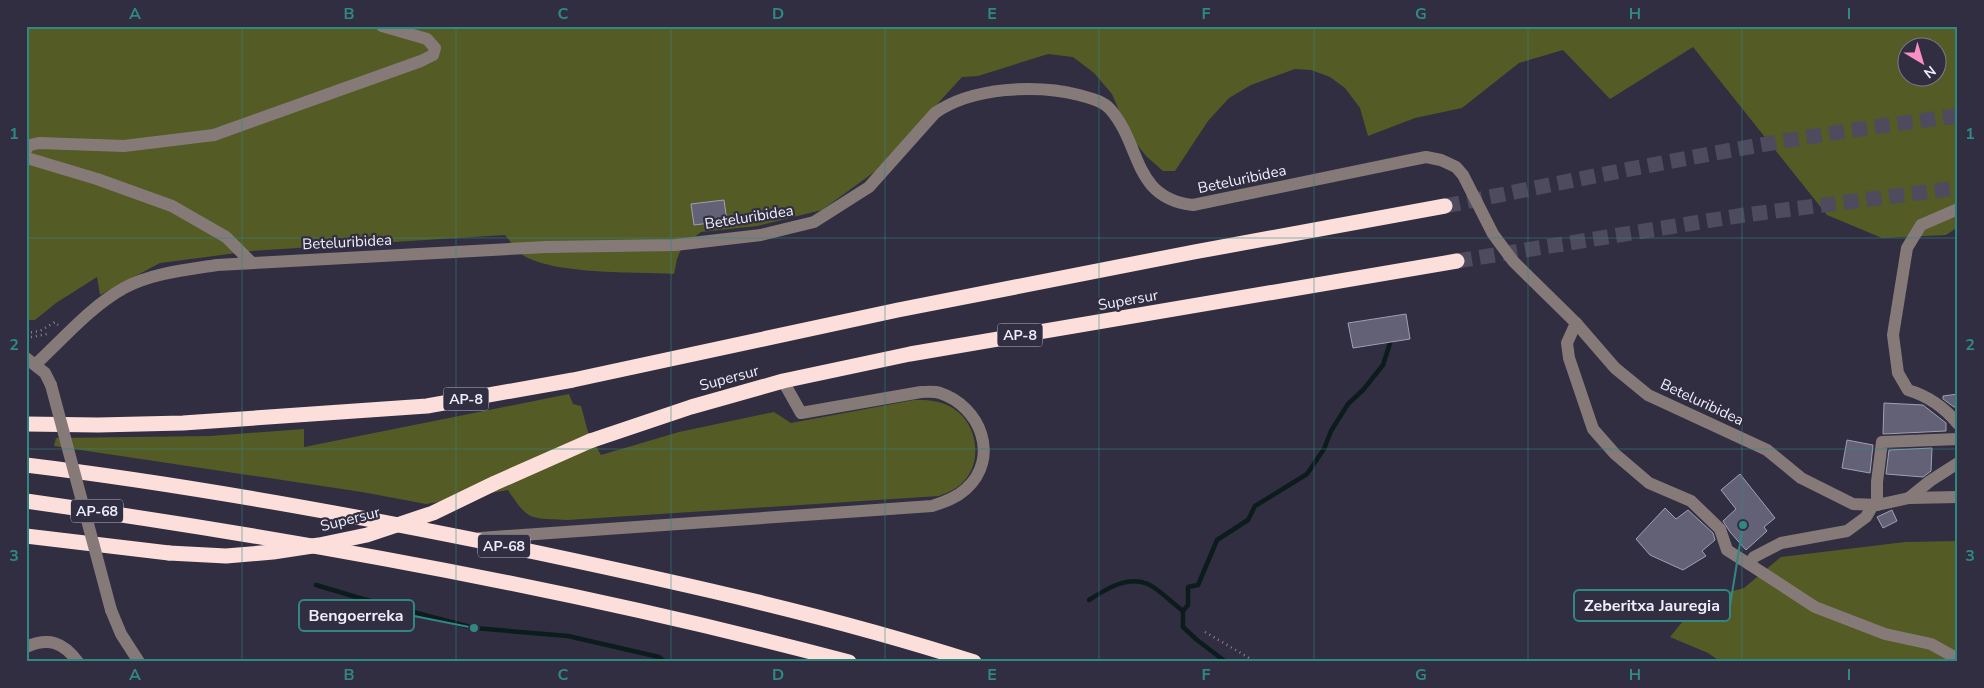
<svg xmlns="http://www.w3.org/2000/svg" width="1984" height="688" font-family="'Nunito Sans',sans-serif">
<rect width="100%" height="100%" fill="#312e41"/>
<g fill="#555b25" fill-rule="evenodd">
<path d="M 26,26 L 1958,26 L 1958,227 L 1946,235 L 1882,238 L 1827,215 L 1693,47 L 1610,99 L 1563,50 L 1519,63 L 1462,108 L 1415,118 L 1368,136 L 1360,108 L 1345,88 L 1330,77 L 1311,70 L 1295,69 L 1251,85 L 1229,98 L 1208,121 L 1175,171 L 1163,171 L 1146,156 L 1129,134 L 1112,94 L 1094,73 L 1073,57 L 1048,54 L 978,76 L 962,77 L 877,170 L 822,210 L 757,226 L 701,232 L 682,247 L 677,259 L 674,274 C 637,272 548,275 520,253 C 515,248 510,241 505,235 L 252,251 L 160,263 L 100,295 L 97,277 L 56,303 L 35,320 L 26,320 ZM 1906,48 L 1936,48 L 1936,78 L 1906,78 Z"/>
<path d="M 569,394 L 573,404 L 581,406 L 588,432 L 601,455 L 679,432 L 774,412 L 791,423 L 914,400 C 927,400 939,400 951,407 C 980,423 985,469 956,488 C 951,491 944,494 939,496 L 567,520 C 530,518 529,522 508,490 L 426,504 L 362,492 L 54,446 L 56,438 L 210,436 L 304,429 L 304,447 Z"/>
<path d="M 1958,541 L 1958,662 L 1721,662 L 1708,653 L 1670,637 L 1683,621 L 1691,598 L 1700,600 L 1744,588 L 1781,557 L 1905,542 Z"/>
</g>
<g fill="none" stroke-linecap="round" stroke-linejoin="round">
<g stroke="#0c1c1c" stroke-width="4.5">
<path d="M 316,585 L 363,599 L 474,628 L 568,636 L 659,657 L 665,662"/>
<path d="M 1089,600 C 1106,589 1128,575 1148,584 C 1159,589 1173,604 1183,611 L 1183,627 L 1197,640 L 1226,662"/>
<path d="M 1183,611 L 1188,605 L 1188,587 L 1198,585 L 1217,540 L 1248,520 L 1255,506 L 1307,474 L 1324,449 L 1331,431 L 1348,404 L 1363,390 L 1383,365 L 1390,343"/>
</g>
</g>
<g fill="#636176" stroke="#a09fb6">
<path d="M 724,200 L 727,221 L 694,225 L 691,204 Z"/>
<path d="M 1406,314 L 1410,339 L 1353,348 L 1348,323 Z"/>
<path d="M 1958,394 L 1958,407 L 1954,407 L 1943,399 L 1943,396 Z"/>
<path d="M 1884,403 L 1923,405 L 1946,423 L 1946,431 L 1883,434 Z"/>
<path d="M 1847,440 L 1873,445 L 1870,473 L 1842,468 Z"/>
<path d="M 1932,448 L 1931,471 L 1923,477 L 1886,474 L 1889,450 Z"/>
<path d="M 1740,474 L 1775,518 L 1764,527 L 1767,531 L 1746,550 L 1730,532 L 1723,521 L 1736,509 L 1721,490 Z"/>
<path d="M 1665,508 L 1676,519 L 1688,510 L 1713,533 L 1715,540 L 1702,551 L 1706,556 L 1683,570 L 1650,555 L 1636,539 Z"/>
<path d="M 1892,510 L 1897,521 L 1883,528 L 1877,517 Z"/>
</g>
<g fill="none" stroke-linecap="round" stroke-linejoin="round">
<g stroke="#4d4b5d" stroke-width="15" stroke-dasharray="15 8" stroke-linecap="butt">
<path d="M 1445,206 C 1615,172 1785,136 1958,116"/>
<path d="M 1457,261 L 1744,215 L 1958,188"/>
</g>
<g stroke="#888696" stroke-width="2.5" stroke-dasharray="1 4" stroke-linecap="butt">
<path d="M 26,333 L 40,331 L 55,322 L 58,325"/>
<path d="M 26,338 L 47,334"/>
<path d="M 1205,632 L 1256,662"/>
</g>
<g stroke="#857a78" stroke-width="12">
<path d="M 26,149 L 30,145 L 39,143 L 124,146 L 214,135 L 421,61 L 433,55 L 435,48 L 427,39 L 382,26"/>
<path d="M 26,155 L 27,158 L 97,179 L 172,206 L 226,237 L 252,263"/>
<path d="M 1958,209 L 1921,225 L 1907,248 L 1893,335 L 1898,373 L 1908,390 C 1928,396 1945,408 1958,424"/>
<path d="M 1576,323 L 1567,343 L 1569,358 L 1593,429 L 1615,454 L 1649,483 L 1691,501 L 1720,529 L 1727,550 L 1749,564"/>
<path d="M 26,358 L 45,373 L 51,385"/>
<path d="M 36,364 C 64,338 90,307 124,288 C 152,273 186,270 217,265 L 546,247 L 675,245 L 761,235 L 814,222 L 869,187 L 935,113 C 972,87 1037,84 1079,95 C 1090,98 1103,101 1110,109 C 1142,145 1132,198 1193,205 L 1411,160 L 1426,157 L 1441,160 L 1456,167 L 1463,175 L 1493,234 L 1513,261 L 1576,323 L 1615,368 L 1648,395 L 1767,450 L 1801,478 L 1853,504 L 1877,505 L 1909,498 L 1958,497"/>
<path d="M 1909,498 L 1930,481 L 1958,463"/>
<path d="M 1873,505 L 1866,517 L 1847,531 L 1781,543 L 1754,557 L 1749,564 L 1815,607 L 1885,634 L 1931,644 L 1958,659"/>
<path d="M 1877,505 L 1877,482 L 1882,442 L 1958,439"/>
<path d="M 480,538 L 932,506 C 945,502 956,498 966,489 C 1001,457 980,406 940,393 C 934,391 927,392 921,392 L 801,413 L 783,381"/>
<path d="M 111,610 L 121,634 L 139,662"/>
<path d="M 26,647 C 49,637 63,642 78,662"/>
</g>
<g stroke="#fcdeda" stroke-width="15">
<path d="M 26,424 L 98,425 L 183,423 L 427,406 L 573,380 L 898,310 L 1194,252 L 1445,206"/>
<path d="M 590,441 L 691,407 L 783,381 L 910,354 L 1457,261"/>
<path d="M 26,465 C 198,486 370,518 539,553 C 685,584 831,616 974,662"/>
<path d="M 26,501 C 303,540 579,590 849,662"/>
<path d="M 26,536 L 169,553"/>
</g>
<path stroke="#857a78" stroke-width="12" d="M 51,385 L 111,610"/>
<path stroke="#fcdeda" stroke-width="15" d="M 169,553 L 226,556 L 273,552 L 319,545 L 367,535 L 433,513 L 495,483 L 590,441"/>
</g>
<path fill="none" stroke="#308883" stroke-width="1" stroke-opacity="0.55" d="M 242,26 L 242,662M 456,26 L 456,662M 671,26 L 671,662M 885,26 L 885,662M 1099,26 L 1099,662M 1314,26 L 1314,662M 1528,26 L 1528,662M 1742,26 L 1742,662M 26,238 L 1958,238M 26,449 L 1958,449"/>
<g text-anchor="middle" stroke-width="4.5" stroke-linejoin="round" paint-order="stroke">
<g fill="#312e41" stroke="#b5b4c2" stroke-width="1">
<rect x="997.5" y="323.5" width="45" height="23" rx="4"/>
<rect x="443.5" y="387.5" width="45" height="23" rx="4"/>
<rect x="71" y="499.5" width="52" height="23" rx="4"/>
<rect x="478" y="534.5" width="52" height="23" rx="4"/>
</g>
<g font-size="14" font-weight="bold" fill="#eeedfa">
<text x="1020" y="340">AP-8</text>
<text x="466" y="404">AP-8</text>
<text x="97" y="516">AP-68</text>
<text x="504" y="551">AP-68</text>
</g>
<g font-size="15" fill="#eeedfa" stroke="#312e41">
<text transform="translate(1242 179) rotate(-12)" y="5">Beteluribidea</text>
<text transform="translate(749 217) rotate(-9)" y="5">Beteluribidea</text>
<text transform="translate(347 242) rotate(-3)" y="5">Beteluribidea</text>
<text transform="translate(1128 300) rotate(-10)" y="5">Supersur</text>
<text transform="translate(729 378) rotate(-15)" y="5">Supersur</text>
<text transform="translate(1702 402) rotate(25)" y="5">Beteluribidea</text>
<text transform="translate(350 519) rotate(-14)" y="5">Supersur</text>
</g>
</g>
<path fill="none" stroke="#308883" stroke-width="2" d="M1743 525L1730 606M474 628L414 616"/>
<g fill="#308883" stroke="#312e41" stroke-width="2">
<circle cx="1743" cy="525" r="5"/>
<circle cx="474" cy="628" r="5"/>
</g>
<g fill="#312e41" stroke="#308883" stroke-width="2">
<rect x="1574" y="590" width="156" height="31" rx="5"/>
<rect x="299" y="600" width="115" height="31" rx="5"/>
</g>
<g font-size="16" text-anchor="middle" font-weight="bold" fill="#eeedfa">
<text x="1652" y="611">Zeberitxa Jauregia</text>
<text x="356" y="621">Bengoerreka</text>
</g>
<rect width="1984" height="688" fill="none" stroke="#312e41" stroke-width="55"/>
<g transform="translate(1922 62) rotate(142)"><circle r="24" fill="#312e41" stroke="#7d7a8b"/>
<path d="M0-4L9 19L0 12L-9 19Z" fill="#fb8fc5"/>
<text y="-8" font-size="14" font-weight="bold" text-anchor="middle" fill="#eeedfa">N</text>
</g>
<rect x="28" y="28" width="1928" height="632" fill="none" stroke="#308883" stroke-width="2"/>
<g font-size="16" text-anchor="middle" font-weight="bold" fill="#308883">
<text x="135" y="19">A</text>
<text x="349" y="19">B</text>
<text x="563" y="19">C</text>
<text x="778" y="19">D</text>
<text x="992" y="19">E</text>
<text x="1206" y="19">F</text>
<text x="1421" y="19">G</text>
<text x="1635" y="19">H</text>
<text x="1849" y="19">I</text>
<text x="14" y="139">1</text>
<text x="1970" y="139">1</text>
<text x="14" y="350">2</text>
<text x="1970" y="350">2</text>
<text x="14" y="561">3</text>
<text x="1970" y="561">3</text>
<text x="135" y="680">A</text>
<text x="349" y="680">B</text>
<text x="563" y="680">C</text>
<text x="778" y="680">D</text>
<text x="992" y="680">E</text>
<text x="1206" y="680">F</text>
<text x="1421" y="680">G</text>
<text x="1635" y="680">H</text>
<text x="1849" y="680">I</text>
</g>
</svg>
